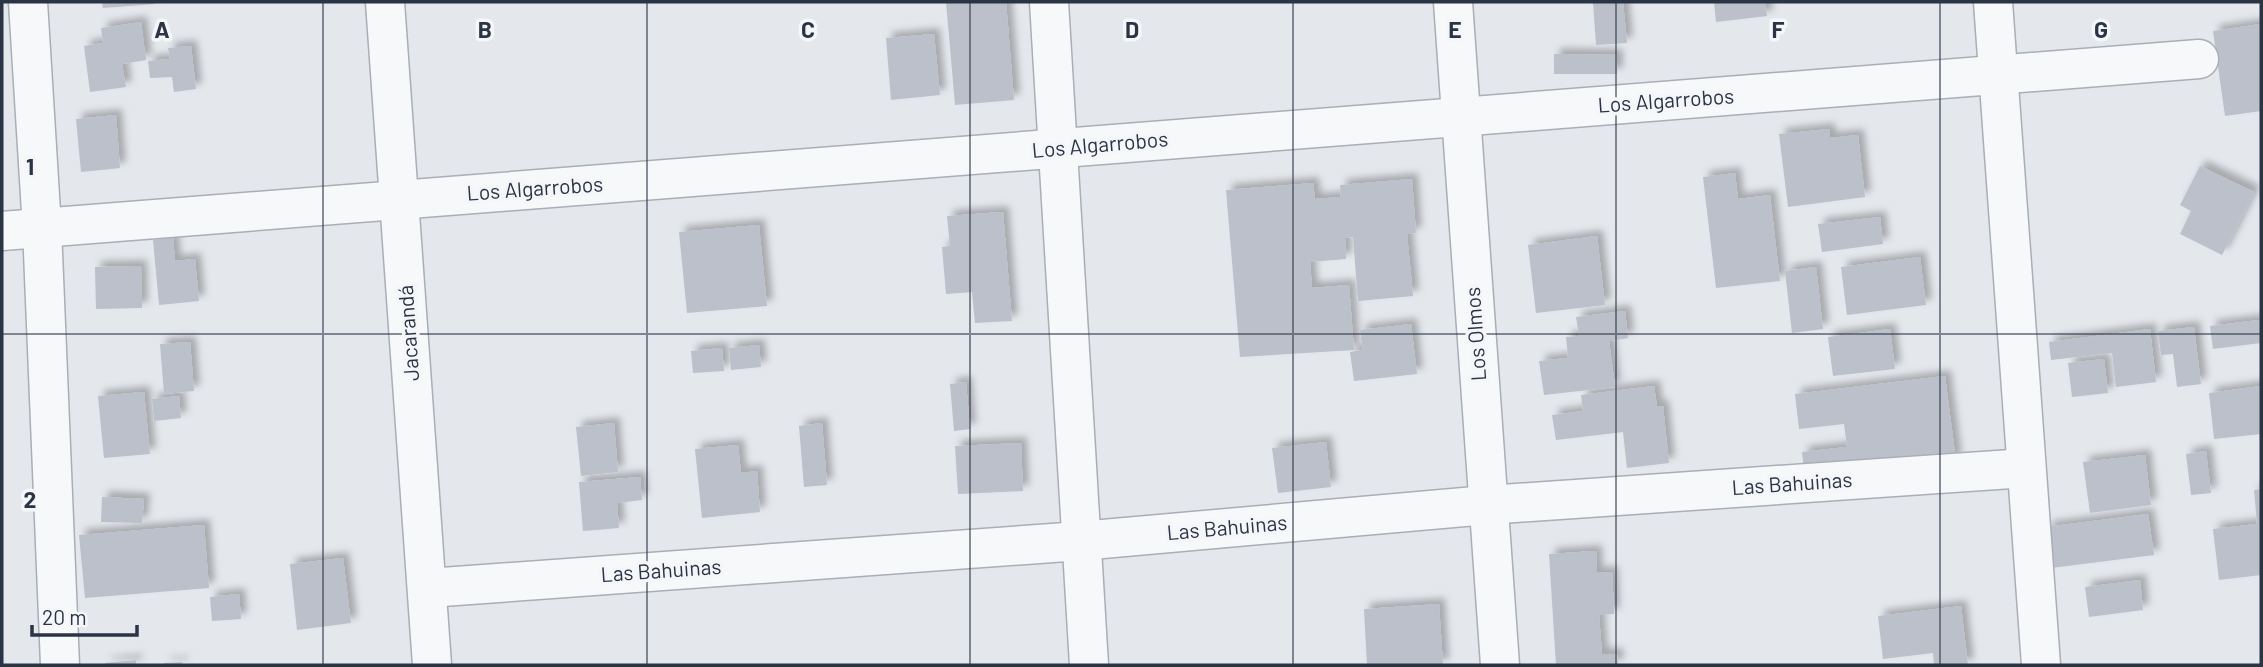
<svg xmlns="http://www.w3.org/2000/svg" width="2263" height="667" font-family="Barlow,sans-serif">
<defs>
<filter id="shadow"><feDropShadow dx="6" dy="-6" stdDeviation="3.5" flood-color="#0004"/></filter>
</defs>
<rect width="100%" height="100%" fill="#e4e7ec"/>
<g fill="#bbc0ca" filter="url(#shadow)">
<path d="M 102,2 L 155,2 L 155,4 L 103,8 Z"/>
<path d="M 946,2 L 1006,2 L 1014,100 L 955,105 Z"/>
<path d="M 1593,2 L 1623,2 L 1627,43 L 1596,45 Z"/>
<path d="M 1714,2 L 1765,2 L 1767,16 L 1716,22 Z"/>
<path d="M 141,22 L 146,60 L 122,64 L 126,87 L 90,92 L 84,46 L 103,43 L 101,28 Z"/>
<path d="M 2261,24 L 2261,111 L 2225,116 L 2213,31 Z"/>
<path d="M 934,34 L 940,95 L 891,100 L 886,38 Z"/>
<path d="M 191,46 L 196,89 L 174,92 L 172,77 L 150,78 L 148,61 L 170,59 L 168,48 Z"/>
<path d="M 1554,54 L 1617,55 L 1617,74 L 1554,74 Z"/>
<path d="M 116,115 L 120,168 L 81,172 L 76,119 Z"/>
<path d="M 1829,129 L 1830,138 L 1858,135 L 1865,197 L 1788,207 L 1779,134 Z"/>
<path d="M 2200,166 L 2254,192 L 2222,255 L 2180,234 L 2191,211 L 2180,205 Z"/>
<path d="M 1735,173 L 1738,199 L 1770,195 L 1780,281 L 1716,288 L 1703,177 Z"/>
<path d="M 1412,179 L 1416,233 L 1407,234 L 1413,296 L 1358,301 L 1353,237 L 1345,238 L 1346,259 L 1310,262 L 1312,288 L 1349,285 L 1354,350 L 1240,357 L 1226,190 L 1313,183 L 1315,199 L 1341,197 L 1340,185 Z"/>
<path d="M 1003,212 L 1012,321 L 975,323 L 972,292 L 946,294 L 942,247 L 950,246 L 947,216 Z"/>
<path d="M 1880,217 L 1883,244 L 1822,252 L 1818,224 Z"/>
<path d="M 759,225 L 767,306 L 687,313 L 679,232 Z"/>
<path d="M 1597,236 L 1605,305 L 1536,313 L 1528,245 Z"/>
<path d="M 173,238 L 175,261 L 195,259 L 199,301 L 159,305 L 153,240 Z"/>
<path d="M 1920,257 L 1926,305 L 1847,315 L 1841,267 Z"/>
<path d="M 141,266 L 142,308 L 96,309 L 95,267 Z"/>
<path d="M 1816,267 L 1823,329 L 1792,333 L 1785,271 Z"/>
<path d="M 1625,311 L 1628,338 L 1609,341 L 1615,387 L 1544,395 L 1539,361 L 1568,358 L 1566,337 L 1579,336 L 1576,317 Z"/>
<path d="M 2259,320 L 2261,343 L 2213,349 L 2210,326 Z"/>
<path d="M 1411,324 L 1417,374 L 1354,381 L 1350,352 L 1363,350 L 1360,330 Z"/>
<path d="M 2194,327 L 2201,384 L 2177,387 L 2173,354 L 2161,355 L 2158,331 Z"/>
<path d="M 1890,329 L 1895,369 L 1833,376 L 1828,337 Z"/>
<path d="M 2150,329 L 2156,382 L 2116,387 L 2112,353 L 2051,360 L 2049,342 Z"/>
<path d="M 190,342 L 194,391 L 164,394 L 160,344 Z"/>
<path d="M 759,345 L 761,367 L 731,370 L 729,348 Z"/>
<path d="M 722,348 L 724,371 L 693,373 L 691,351 Z"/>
<path d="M 2104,359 L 2108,393 L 2072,397 L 2068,363 Z"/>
<path d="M 1945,376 L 1956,461 L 1805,479 L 1802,452 L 1847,447 L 1844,424 L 1799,429 L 1795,394 Z"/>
<path d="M 966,382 L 970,429 L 954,431 L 950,384 Z"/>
<path d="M 1654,386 L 1657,406 L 1663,406 L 1669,463 L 1627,468 L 1623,432 L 1556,440 L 1552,415 L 1583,411 L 1581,395 Z"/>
<path d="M 2261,386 L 2261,434 L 2214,439 L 2209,393 Z"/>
<path d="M 144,392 L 150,454 L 104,458 L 98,396 Z"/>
<path d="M 179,396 L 181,418 L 154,421 L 152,399 Z"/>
<path d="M 614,423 L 618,472 L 581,476 L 576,427 Z"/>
<path d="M 822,423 L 827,485 L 804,487 L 799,426 Z"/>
<path d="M 1326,442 L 1331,487 L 1278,493 L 1272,448 Z"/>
<path d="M 1021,443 L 1023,491 L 958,494 L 955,446 Z"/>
<path d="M 738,445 L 741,473 L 757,471 L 760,512 L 702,518 L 695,449 Z"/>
<path d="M 2206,451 L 2211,493 L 2191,495 L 2186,454 Z"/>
<path d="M 2145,455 L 2151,505 L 2090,513 L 2083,462 Z"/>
<path d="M 640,477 L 642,500 L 617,503 L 619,528 L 583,531 L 579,482 Z"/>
<path d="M 2261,489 L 2261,575 L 2219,580 L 2213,529 L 2257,524 L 2254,490 Z"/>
<path d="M 102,497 L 144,499 L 142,523 L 101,522 Z"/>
<path d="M 2148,514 L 2154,555 L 2051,568 L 2046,527 Z"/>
<path d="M 204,525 L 209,588 L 85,598 L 79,535 Z"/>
<path d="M 1596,551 L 1597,573 L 1612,572 L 1613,591 L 1614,614 L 1599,615 L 1602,654 L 1617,654 L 1618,665 L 1556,665 L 1549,554 Z"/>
<path d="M 343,558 L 351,623 L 297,630 L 290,564 Z"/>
<path d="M 2140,580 L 2143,610 L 2089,617 L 2085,587 Z"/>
<path d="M 239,594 L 241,619 L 212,621 L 210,597 Z"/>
<path d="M 1439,604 L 1443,665 L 1367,665 L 1364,609 Z"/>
<path d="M 1961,606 L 1968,665 L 1934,665 L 1933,653 L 1883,659 L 1878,616 Z"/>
<path d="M 136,660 L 136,665 L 105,665 L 105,663 Z"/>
<path d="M 182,662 L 182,665 L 164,665 L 164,663 Z"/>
</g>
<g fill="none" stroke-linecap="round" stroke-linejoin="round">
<g stroke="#a9aeb7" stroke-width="41">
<g id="minor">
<path d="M 28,2 L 42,228 L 60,665"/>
<path d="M 385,2 L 432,665"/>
<path d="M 1049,2 L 1089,665"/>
<path d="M 1453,2 L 1500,665"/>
<path d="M 1993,2 L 2041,665"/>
<path d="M 2,231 L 2199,59"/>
<path d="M 428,588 L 1080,541 L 1487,505 L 2026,468"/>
</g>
</g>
<use href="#minor" stroke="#f7f8fa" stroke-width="38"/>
</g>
<path fill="none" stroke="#2b3445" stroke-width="2" stroke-opacity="0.55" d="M 323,2 L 323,665M 647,2 L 647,665M 970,2 L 970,665M 1293,2 L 1293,665M 1616,2 L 1616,665M 1940,2 L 1940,665M 2,334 L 2261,334"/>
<g text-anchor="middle" stroke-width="7" stroke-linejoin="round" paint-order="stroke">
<g font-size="21" fill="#2b3445" stroke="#f4f6f9">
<text transform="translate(1666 101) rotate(-4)" y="7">Los Algarrobos</text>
<text transform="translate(1100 145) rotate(-5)" y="7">Los Algarrobos</text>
<text transform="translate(535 189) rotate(-4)" y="7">Los Algarrobos</text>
<text transform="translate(409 333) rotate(-94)" y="7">Jacarandá</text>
<text transform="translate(1476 334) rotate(-94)" y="7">Los Olmos</text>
<text transform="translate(1792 484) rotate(-4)" y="7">Las Bahuinas</text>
<text transform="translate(1227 528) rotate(-5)" y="7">Las Bahuinas</text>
<text transform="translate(661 571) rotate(-4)" y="7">Las Bahuinas</text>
</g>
</g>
<g font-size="23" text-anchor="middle" font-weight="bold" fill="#2b3445" stroke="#f4f6f9" stroke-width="7" stroke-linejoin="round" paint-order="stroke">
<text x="162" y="38">A</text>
<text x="485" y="38">B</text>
<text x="808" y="38">C</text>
<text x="1132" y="38">D</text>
<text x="1455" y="38">E</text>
<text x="1778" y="38">F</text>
<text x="2101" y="38">G</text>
<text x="30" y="175">1</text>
<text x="30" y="508">2</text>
</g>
<rect width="2263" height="667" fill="none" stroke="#2b3445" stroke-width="7"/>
<path d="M32 625v10h105v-10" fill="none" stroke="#2b3445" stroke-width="3.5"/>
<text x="42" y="625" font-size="21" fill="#2b3445" stroke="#f4f6f9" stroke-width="5" paint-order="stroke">20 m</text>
</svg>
